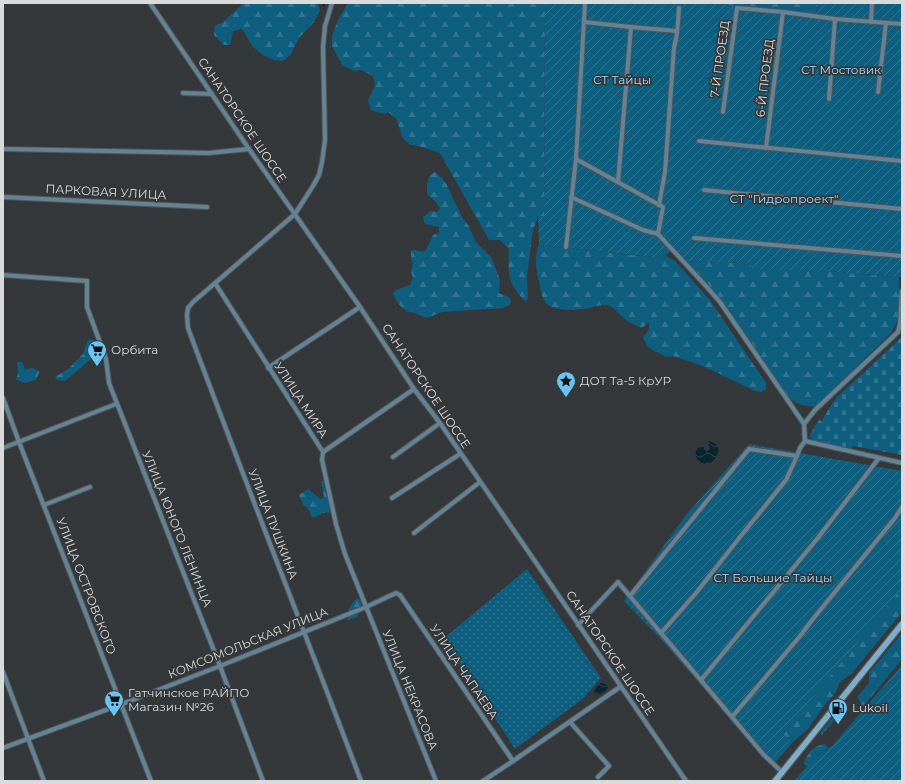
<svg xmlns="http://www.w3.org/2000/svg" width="905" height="784" font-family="Montserrat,sans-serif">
<defs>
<pattern id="grass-dots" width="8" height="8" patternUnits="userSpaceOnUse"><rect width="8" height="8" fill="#0e5e80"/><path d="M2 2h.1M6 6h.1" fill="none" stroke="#307491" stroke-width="1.8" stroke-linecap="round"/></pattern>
<pattern id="forest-firs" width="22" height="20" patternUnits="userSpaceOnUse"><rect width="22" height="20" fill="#0e5e80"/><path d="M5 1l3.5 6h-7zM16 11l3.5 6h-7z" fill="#307491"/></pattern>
<pattern id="cemetery-stones" width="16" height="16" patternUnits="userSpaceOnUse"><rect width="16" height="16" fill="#0e5e80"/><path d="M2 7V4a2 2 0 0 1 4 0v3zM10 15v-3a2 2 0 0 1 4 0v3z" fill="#307491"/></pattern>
<pattern id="garden-furrows" width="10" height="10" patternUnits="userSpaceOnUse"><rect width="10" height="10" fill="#0e5e80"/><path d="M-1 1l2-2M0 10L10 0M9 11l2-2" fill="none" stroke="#307491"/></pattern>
<pattern id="water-waves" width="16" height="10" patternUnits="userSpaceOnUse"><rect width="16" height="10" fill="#0a2430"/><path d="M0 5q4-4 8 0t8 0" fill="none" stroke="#2d434d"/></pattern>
</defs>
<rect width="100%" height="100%" fill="#35383a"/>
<g fill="url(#grass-dots)">
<path d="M 527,569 L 601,678 L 584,698 L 515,749 L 443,639 Z"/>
<path d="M 841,709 L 842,711 L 840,713 L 822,735 L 821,734 L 821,732 L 839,710 Z"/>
</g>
<g fill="url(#forest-firs)">
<path d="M 244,3 L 317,3 L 320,10 L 314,22 L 299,38 L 291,54 L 283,61 L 274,60 L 263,55 L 253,47 L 242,29 L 233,31 L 230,45 L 224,45 L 214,35 L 215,25 L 222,23 Z"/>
<path d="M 348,3 L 545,3 L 544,216 L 538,216 L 533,230 L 527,276 L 528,298 L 526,302 C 507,283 508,273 509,249 L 500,240 L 489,240 L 440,153 L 428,149 L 418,146 L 411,145 L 403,139 L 396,118 L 389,113 L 383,114 L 371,110 L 368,101 L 375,85 L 373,76 L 361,70 L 354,71 L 342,65 L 332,46 L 332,36 L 338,20 Z"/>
<path d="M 706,3 L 818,3 L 816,14 Z"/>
<path d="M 435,172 L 442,178 L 447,185 L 453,199 L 463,219 L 469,226 L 476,242 L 491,257 L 496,269 L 500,280 L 499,293 L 509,297 L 511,301 L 509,305 L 503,308 L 442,312 L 427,318 L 412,312 L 408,312 C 400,307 397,302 393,294 L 396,290 L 410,285 L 413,278 L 411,272 L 413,264 L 411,258 L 411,250 L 415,250 L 422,252 L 426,250 L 433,235 L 439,233 L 439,227 L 425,224 L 423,217 L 431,211 L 438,212 L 440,208 L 435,201 L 427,194 L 427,184 L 430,175 Z"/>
<path d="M 539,245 L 661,258 L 665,255 L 675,261 L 710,300 L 766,383 L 766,389 L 761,392 L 755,391 L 703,366 L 673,356 L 667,357 L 654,351 L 648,347 L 643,338 L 649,329 L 649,322 L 642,328 C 637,326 631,323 626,320 C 619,315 615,307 607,305 C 602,304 594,307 589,308 C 578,310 556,312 547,304 C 542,300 540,288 539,281 C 536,271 534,256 539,245 Z"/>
<path d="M 685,261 L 750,263 L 826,271 L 899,277 L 899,313 L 896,324 L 891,333 L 818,404 L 815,407 L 802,405 L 788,398 L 720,301 Z"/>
<path d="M 88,340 L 94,340 L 97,350 L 92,358 L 65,381 L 56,380 L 55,377 L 68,369 L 83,354 Z"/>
<path d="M 17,362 L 22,362 L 25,370 L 32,368 L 40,371 L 36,380 L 24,383 L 16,379 C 19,374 18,368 17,362 Z"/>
<path d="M 321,481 L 323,481 L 330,508 L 329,513 C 321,511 319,517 313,518 L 311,516 L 310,512 L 307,507 L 304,506 L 299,495 L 308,489 L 320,499 L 324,498 Z"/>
<path d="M 902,585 L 902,612 L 853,672 L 839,683 L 837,690 L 833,696 L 824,706 L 808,729 L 793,742 L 783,734 L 843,660 Z"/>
<path d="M 356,599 L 361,600 L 362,606 L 357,617 L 349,620 L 347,619 L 349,608 Z"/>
<path d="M 902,633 L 902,659 L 863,707 L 857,697 L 869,683 L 869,673 Z"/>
<path d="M 825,744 L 828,748 L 815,757 L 807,766 L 804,764 L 804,762 C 808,753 814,745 825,744 Z"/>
</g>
<path fill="url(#cemetery-stones)" d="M 902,337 L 902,455 L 853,446 L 851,450 L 811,442 L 812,438 L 809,436 L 819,420 L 822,421 L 828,410 L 837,397 Z"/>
<g fill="url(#garden-furrows)">
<path d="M 545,3 L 706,3 L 816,14 L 818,3 L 902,3 L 902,277 L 899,277 L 826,271 L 752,269 L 750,263 L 685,261 L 672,249 L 661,258 L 539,245 L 538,216 L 544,216 Z"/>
<path d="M 749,444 L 902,471 L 902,588 L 783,734 L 793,742 L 772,766 L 660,638 L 624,601 L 686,515 Z"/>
<path d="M 902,665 L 902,781 L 794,781 L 815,757 L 833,745 Z"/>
</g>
<g fill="url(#water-waves)">
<path d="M 709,441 C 712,442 715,443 717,446 C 719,448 719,452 717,455 C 708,476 685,454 701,446 L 703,446 L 706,452 L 708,451 L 710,449 L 708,443 Z"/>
<path d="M 600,683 L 604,683 L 607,685 L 608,688 C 604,692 601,696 595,694 L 594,691 Z"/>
</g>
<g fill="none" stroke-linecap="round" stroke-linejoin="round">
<path stroke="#0a2430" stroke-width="1.5" d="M 323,3 L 324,6"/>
<g stroke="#525557" stroke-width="6">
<g id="street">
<path d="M 150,3 L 249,149 L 360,307 L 414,389 L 440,423 L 686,781"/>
<path d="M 332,3 L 325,26 L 323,47 L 325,140 L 322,162 L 319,175 L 313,186 L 295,214 L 221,278 L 193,302 L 188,308 L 187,315 L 188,328 C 244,479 304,630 361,781"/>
<path d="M 584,22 L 631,27 L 677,31"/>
<path d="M 871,22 L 872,3"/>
<path d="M 878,92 L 886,23"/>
<path d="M 183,93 L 212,94"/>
<path d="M 829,99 L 835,19"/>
<path d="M 723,112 L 737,8 L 783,12 L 835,19 L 902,24"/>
<path d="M 699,141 L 902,161"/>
<path d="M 766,148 L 783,12"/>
<path d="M 3,149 L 209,153 L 249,149"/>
<path d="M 576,159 L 663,207 L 658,234"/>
<path d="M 618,182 L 631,27"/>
<path d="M 704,190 L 902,209"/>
<path d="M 3,197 L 207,207"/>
<path d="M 571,197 L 643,230 L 658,234 L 705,285 L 720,302 L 804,424"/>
<path d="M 659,205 L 665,172 L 674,48 L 677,34 L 679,8"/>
<path d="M 694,238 L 902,256"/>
<path d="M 566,247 L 576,159 L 585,3"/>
<path d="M 3,275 L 87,281 L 87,307 L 106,359 L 109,383 L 220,666 L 263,781"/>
<path d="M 215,283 L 323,452 L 322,460 L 336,524 L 345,554 L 436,781"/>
<path d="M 268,368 L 360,307"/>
<path d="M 3,398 L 19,442 L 151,781"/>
<path d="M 805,441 L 902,463"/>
<path d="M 3,448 L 116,404"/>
<path d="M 323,452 L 414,389"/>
<path d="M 393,457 L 440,423"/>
<path d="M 392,498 L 460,454"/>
<path d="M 44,505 L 90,487"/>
<path d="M 414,533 L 480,482"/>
<path d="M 630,596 L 749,449 L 797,456 L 800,448 L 805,441 L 804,424 L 815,410 L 898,332 L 900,324 L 902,291"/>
<path d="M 578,625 L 618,582 L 764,755 L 782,772"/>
<path d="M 661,633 L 696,593 L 740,537 L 786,480 L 797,456"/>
<path d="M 3,672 L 44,781"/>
<path d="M 701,680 L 817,539 L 879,458"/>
<path d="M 732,717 L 800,636 L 813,619 L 895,518 L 902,507"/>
<path d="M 570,722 L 609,766 L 598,777"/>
<path d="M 3,748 L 122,704 L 220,666 L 366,607 L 396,593 L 400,595 L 513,761 L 483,781"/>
<path d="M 513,761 L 620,687"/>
</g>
</g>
<g stroke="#525557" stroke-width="8">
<path id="secondary" d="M 775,781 L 902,624"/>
</g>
<use href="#street" stroke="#648395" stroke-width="4"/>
<use href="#secondary" stroke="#7caeca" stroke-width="5.5"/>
</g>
<defs>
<g id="supermarket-pin" transform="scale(1)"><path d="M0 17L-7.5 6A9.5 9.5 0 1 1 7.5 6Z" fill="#6ac3f1" stroke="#35383a"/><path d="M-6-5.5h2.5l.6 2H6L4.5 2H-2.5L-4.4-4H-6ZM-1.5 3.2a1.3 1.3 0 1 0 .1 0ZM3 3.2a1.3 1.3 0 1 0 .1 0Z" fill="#111"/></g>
<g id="sight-pin" transform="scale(1)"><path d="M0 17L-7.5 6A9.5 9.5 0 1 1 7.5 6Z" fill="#6ac3f1" stroke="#35383a"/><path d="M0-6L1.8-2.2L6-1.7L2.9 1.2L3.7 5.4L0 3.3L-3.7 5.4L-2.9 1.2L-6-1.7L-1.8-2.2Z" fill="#111"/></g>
<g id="fuel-pin" transform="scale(1)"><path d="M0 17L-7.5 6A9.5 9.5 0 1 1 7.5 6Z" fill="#6ac3f1" stroke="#35383a"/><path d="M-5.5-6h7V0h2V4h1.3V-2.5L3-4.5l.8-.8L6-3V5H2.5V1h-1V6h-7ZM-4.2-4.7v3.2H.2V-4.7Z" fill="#111"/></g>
</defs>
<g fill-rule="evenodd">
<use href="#supermarket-pin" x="97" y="350"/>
<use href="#sight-pin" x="566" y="381"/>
<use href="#supermarket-pin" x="114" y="700"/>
<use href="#fuel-pin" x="838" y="708"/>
</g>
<g text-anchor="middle" stroke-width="3.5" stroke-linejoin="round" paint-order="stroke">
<g font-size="12" fill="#d8dadb" stroke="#35383a">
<text transform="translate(720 59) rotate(-82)" y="4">7-Й ПРОЕЗД</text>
<text transform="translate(765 78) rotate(-83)" y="4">6-Й ПРОЕЗД</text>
<text transform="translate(242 120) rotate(56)" y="4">САНАТОРСКОЕ ШОССЕ</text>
<text transform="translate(106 192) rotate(3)" y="4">ПАРКОВАЯ УЛИЦА</text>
<text transform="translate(426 386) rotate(56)" y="4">САНАТОРСКОЕ ШОССЕ</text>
<text transform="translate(301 400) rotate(57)" y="4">УЛИЦА МИРА</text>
<text transform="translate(273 524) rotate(69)" y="4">УЛИЦА ПУШКИНА</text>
<text transform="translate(177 529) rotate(68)" y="4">УЛИЦА ЮНОГО ЛЕНИНЦА</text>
<text transform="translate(86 586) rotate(69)" y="4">УЛИЦА ОСТРОВСКОГО</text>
<text transform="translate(248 643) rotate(-22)" y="4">КОМСОМОЛЬСКАЯ УЛИЦА</text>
<text transform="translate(610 653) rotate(56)" y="4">САНАТОРСКОЕ ШОССЕ</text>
<text transform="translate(464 672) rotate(56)" y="4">УЛИЦА ЧАПАЕВА</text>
<text transform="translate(410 690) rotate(68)" y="4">УЛИЦА НЕКРАСОВА</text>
</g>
<g font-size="12" fill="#9edafb" stroke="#35383a">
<text x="841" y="74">СТ Мостовик</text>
<text x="622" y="84">СТ Тайцы</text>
<text x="784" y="203">СТ "Гидропроект"</text>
<text x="773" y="582">СТ Большие Тайцы</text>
</g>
<g font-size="12" fill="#d8dadb" stroke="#35383a" text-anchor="start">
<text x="111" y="354">Орбита</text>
<text x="580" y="385">ДОТ Та-5 КрУР</text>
<text x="128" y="697">Гатчинское РАЙПО<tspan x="128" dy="14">Магазин №26</tspan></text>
<text x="852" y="712">Lukoil</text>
</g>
</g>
<rect width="905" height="784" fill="none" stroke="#d8dadb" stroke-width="8"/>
</svg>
